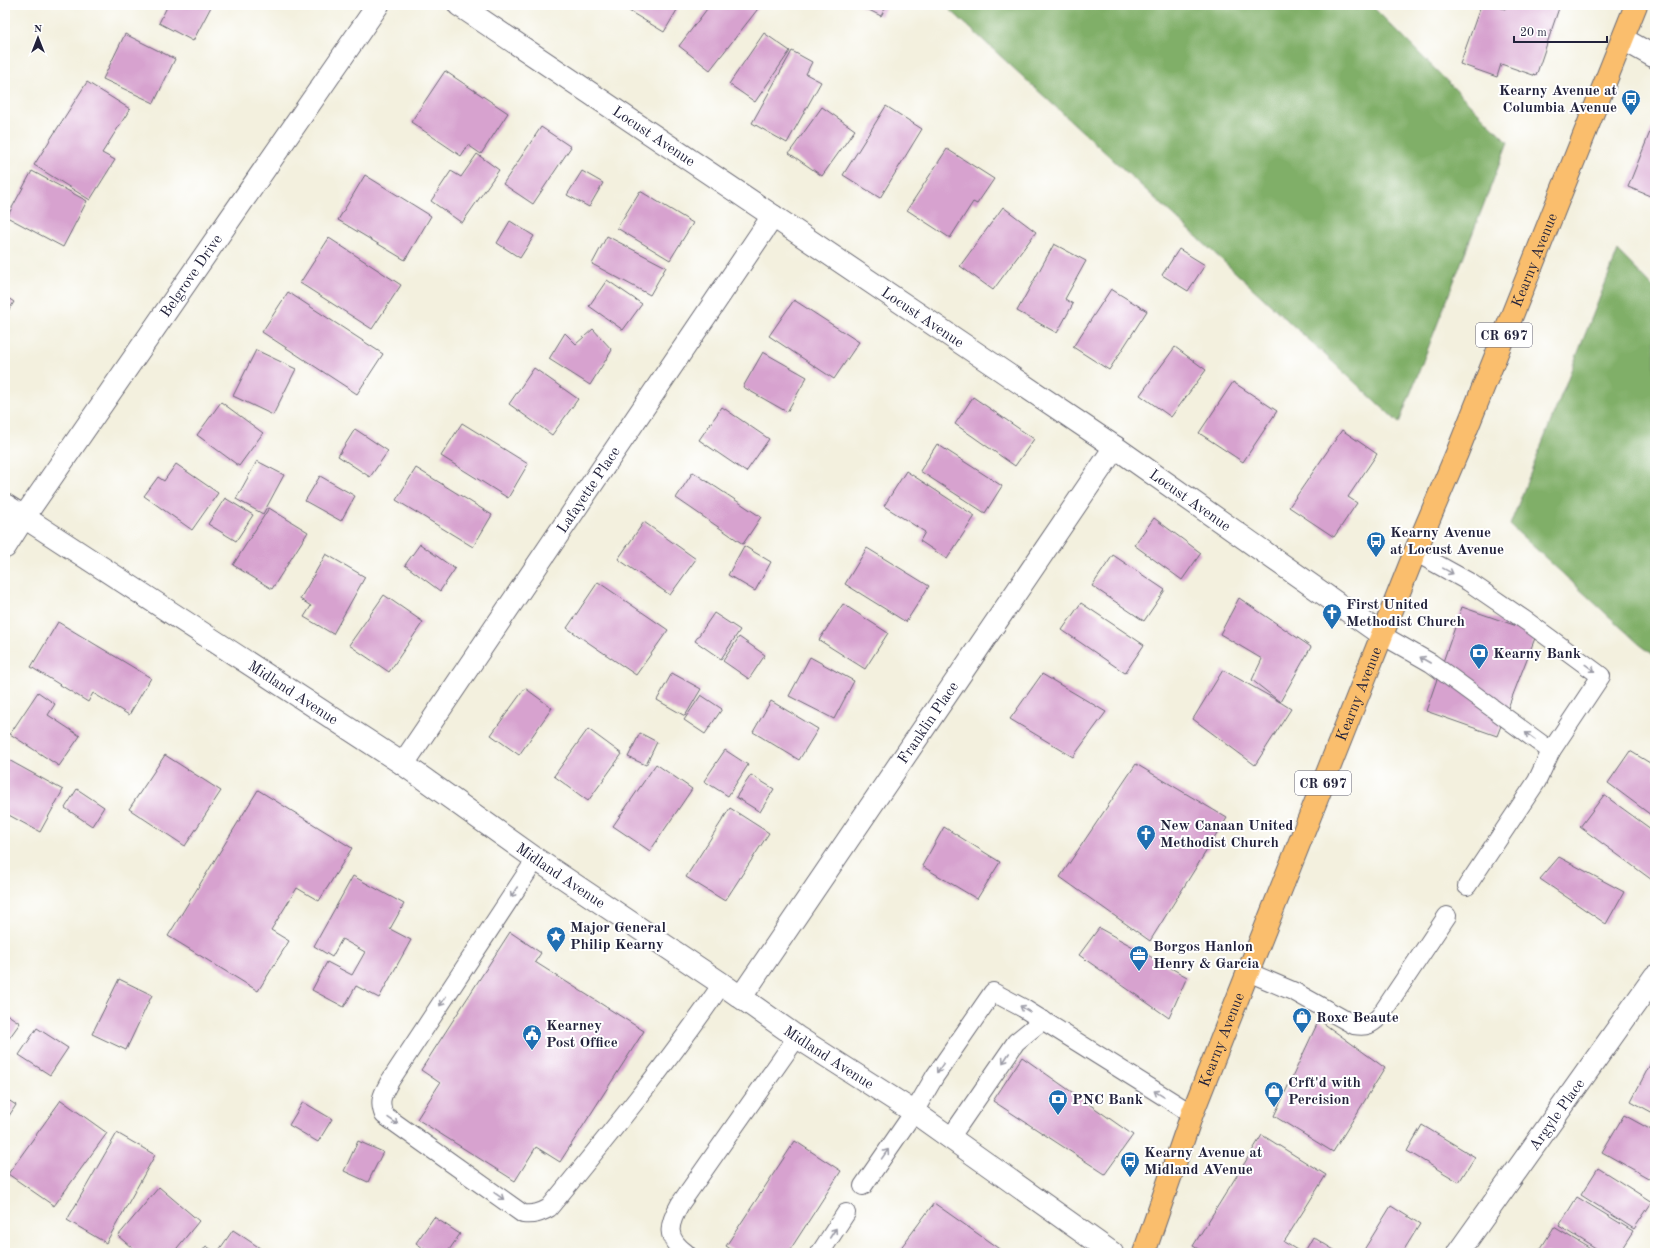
<svg xmlns="http://www.w3.org/2000/svg" width="1660" height="1258" font-family="'Old Standard TT',serif">
<rect width="100%" height="100%" fill="#fff"/>
<filter id="ink" filterUnits="userSpaceOnUse"><feTurbulence type="fractalNoise" baseFrequency=".025" numOctaves="2"/><feDisplacementMap in="SourceGraphic" scale="8" xChannelSelector="R" yChannelSelector="G"/><feConvolveMatrix kernelMatrix="1 2 1 2 8 2 1 2 1" color-interpolation-filters="sRGB"/></filter>
<filter id="wash" filterUnits="userSpaceOnUse"><feTurbulence type="fractalNoise" baseFrequency=".012" numOctaves="4" result="noise"/><feDisplacementMap in="SourceGraphic" scale="16" xChannelSelector="R" yChannelSelector="G"/><feGaussianBlur stdDeviation="0.9" result="paint"/><feColorMatrix in="noise" values="0 0 0 0 0 0 0 0 0 0 0 0 0 0 0 0 0 1.4 0 .05"/><feComposite in="paint" operator="in"/></filter>
<g filter="url(#wash)">
<rect width="100%" height="100%" fill="#f3f0de"/>
<g fill="#80af67" stroke="#516851">
<path d="M 945,5 L 1371,5 L 1508,142 L 1399,423 Z"/>
<path d="M 1618,251 L 1655,289 L 1655,656 L 1639,644 L 1510,525 Z"/>
</g>
<g id="blocks">
<g fill="#d7a2cf">
<path d="M 168,5 L 212,5 L 193,41 L 159,23 Z"/>
<path d="M 633,5 L 680,5 L 664,32 L 629,11 Z"/>
<path d="M 710,5 L 761,5 L 710,70 L 679,46 Z"/>
<path d="M 859,5 L 887,5 L 881,16 Z"/>
<path d="M 1481,5 L 1492,5 L 1505,9 L 1506,5 L 1560,5 L 1536,76 L 1501,64 L 1497,77 L 1460,64 Z"/>
<path d="M 764,33 L 790,51 L 755,102 L 729,84 Z"/>
<path d="M 125,34 L 175,59 L 154,103 L 103,79 Z"/>
<path d="M 792,51 L 812,62 L 806,74 L 821,82 L 787,143 L 752,123 Z"/>
<path d="M 445,71 L 508,113 L 481,154 L 468,145 L 461,156 L 411,122 Z"/>
<path d="M 87,82 L 130,109 L 102,153 L 115,160 L 90,200 L 34,165 Z"/>
<path d="M 886,106 L 922,129 L 880,198 L 843,175 Z"/>
<path d="M 822,107 L 855,130 L 822,176 L 789,153 Z"/>
<path d="M 541,127 L 571,147 L 533,204 L 503,184 Z"/>
<path d="M 1652,127 L 1655,129 L 1655,198 L 1628,187 Z"/>
<path d="M 947,149 L 994,179 L 977,204 L 973,202 L 950,238 L 907,210 Z"/>
<path d="M 477,154 L 499,170 L 462,223 L 431,201 L 451,171 L 461,177 Z"/>
<path d="M 32,171 L 87,201 L 63,247 L 7,217 Z"/>
<path d="M 582,171 L 603,183 L 589,207 L 567,195 Z"/>
<path d="M 365,175 L 431,216 L 405,260 L 338,220 Z"/>
<path d="M 640,191 L 693,223 L 670,260 L 617,228 Z"/>
<path d="M 1003,207 L 1036,232 L 993,290 L 960,266 Z"/>
<path d="M 510,221 L 534,236 L 520,258 L 497,243 Z"/>
<path d="M 607,236 L 666,267 L 650,295 L 592,264 Z"/>
<path d="M 329,238 L 401,285 L 372,329 L 300,283 Z"/>
<path d="M 1054,244 L 1086,261 L 1065,299 L 1073,304 L 1057,333 L 1017,311 Z"/>
<path d="M 1179,249 L 1205,265 L 1188,291 L 1162,275 Z"/>
<path d="M 607,280 L 642,304 L 623,330 L 589,306 Z"/>
<path d="M 1111,289 L 1147,311 L 1109,370 L 1073,347 Z"/>
<path d="M 288,292 L 383,354 L 357,394 L 262,332 Z"/>
<path d="M 5,296 L 14,302 L 5,316 Z"/>
<path d="M 794,300 L 859,342 L 834,379 L 769,336 Z"/>
<path d="M 593,329 L 612,350 L 590,385 L 549,359 L 565,333 L 576,344 Z"/>
<path d="M 1175,347 L 1206,370 L 1171,417 L 1140,395 Z"/>
<path d="M 256,350 L 296,369 L 273,415 L 233,396 Z"/>
<path d="M 763,352 L 807,377 L 787,412 L 743,387 Z"/>
<path d="M 534,368 L 578,399 L 552,435 L 509,404 Z"/>
<path d="M 1233,382 L 1277,411 L 1243,462 L 1199,433 Z"/>
<path d="M 973,397 L 1034,439 L 1015,466 L 955,424 Z"/>
<path d="M 221,402 L 263,433 L 239,466 L 197,435 Z"/>
<path d="M 722,407 L 769,439 L 746,472 L 699,440 Z"/>
<path d="M 462,423 L 528,464 L 508,498 L 441,456 Z"/>
<path d="M 355,429 L 388,451 L 370,477 L 338,456 Z"/>
<path d="M 1342,430 L 1377,454 L 1348,497 L 1357,503 L 1334,537 L 1289,507 Z"/>
<path d="M 937,444 L 1002,486 L 985,513 L 920,471 Z"/>
<path d="M 257,461 L 284,475 L 263,514 L 236,499 Z"/>
<path d="M 176,464 L 218,493 L 192,530 L 144,496 L 158,477 L 164,481 Z"/>
<path d="M 416,468 L 492,515 L 473,547 L 396,500 Z"/>
<path d="M 906,471 L 975,516 L 947,559 L 920,541 L 925,532 L 884,506 Z"/>
<path d="M 693,472 L 761,517 L 743,544 L 676,498 Z"/>
<path d="M 320,476 L 355,496 L 341,521 L 305,501 Z"/>
<path d="M 225,498 L 253,515 L 236,541 L 208,524 Z"/>
<path d="M 269,508 L 308,532 L 272,589 L 233,565 Z"/>
<path d="M 1154,518 L 1201,553 L 1182,580 L 1134,545 Z"/>
<path d="M 644,522 L 696,559 L 670,595 L 618,559 Z"/>
<path d="M 420,544 L 455,569 L 440,591 L 405,565 Z"/>
<path d="M 744,546 L 771,562 L 755,591 L 728,575 Z"/>
<path d="M 867,548 L 929,586 L 906,622 L 845,584 Z"/>
<path d="M 326,554 L 365,577 L 333,634 L 304,617 L 311,606 L 300,599 Z"/>
<path d="M 1113,555 L 1165,590 L 1144,621 L 1092,586 Z"/>
<path d="M 598,582 L 668,630 L 636,675 L 567,628 Z"/>
<path d="M 384,595 L 423,622 L 389,672 L 349,645 Z"/>
<path d="M 1239,598 L 1311,647 L 1280,702 L 1291,709 L 1255,765 L 1193,719 L 1223,670 L 1280,702 L 1252,680 L 1262,659 L 1220,634 Z"/>
<path d="M 1081,603 L 1144,645 L 1125,673 L 1062,630 Z"/>
<path d="M 843,604 L 888,633 L 865,669 L 819,640 Z"/>
<path d="M 1462,607 L 1537,633 L 1497,736 L 1426,711 Z"/>
<path d="M 714,613 L 740,630 L 721,659 L 695,641 Z"/>
<path d="M 58,622 L 151,678 L 129,715 L 93,693 L 88,702 L 31,667 Z"/>
<path d="M 739,637 L 765,655 L 749,679 L 723,661 Z"/>
<path d="M 810,657 L 854,681 L 834,719 L 789,696 Z"/>
<path d="M 672,673 L 701,689 L 685,716 L 657,700 Z"/>
<path d="M 1042,674 L 1106,712 L 1073,757 L 1010,719 Z"/>
<path d="M 525,688 L 552,708 L 519,755 L 491,735 Z"/>
<path d="M 38,692 L 55,704 L 48,715 L 80,736 L 59,766 L 10,734 Z"/>
<path d="M 701,695 L 722,709 L 705,734 L 684,720 Z"/>
<path d="M 771,701 L 818,729 L 799,760 L 753,732 Z"/>
<path d="M 588,729 L 622,754 L 588,801 L 554,776 Z"/>
<path d="M 640,733 L 657,742 L 646,765 L 628,757 Z"/>
<path d="M 725,750 L 748,765 L 728,796 L 704,781 Z"/>
<path d="M 1630,751 L 1655,766 L 1655,818 L 1608,783 Z"/>
<path d="M 165,755 L 221,791 L 185,846 L 129,809 Z"/>
<path d="M 5,758 L 63,790 L 40,832 L 5,813 Z"/>
<path d="M 656,764 L 692,789 L 650,851 L 613,826 Z"/>
<path d="M 1136,764 L 1227,818 L 1150,941 L 1060,877 Z"/>
<path d="M 751,775 L 774,789 L 760,812 L 736,797 Z"/>
<path d="M 77,789 L 104,807 L 92,826 L 65,808 Z"/>
<path d="M 258,790 L 352,848 L 319,901 L 297,888 L 271,930 L 289,941 L 258,991 L 168,936 Z"/>
<path d="M 1604,795 L 1655,832 L 1655,875 L 1652,880 L 1580,827 Z"/>
<path d="M 730,808 L 769,833 L 725,901 L 686,877 Z"/>
<path d="M 944,827 L 1000,862 L 977,899 L 922,866 Z"/>
<path d="M 1559,857 L 1624,892 L 1606,924 L 1540,879 Z"/>
<path d="M 353,876 L 404,904 L 390,929 L 411,940 L 379,998 L 356,986 L 344,1007 L 312,990 L 327,962 L 352,975 L 365,952 L 342,939 L 332,957 L 314,946 Z"/>
<path d="M 1099,928 L 1187,977 L 1169,1018 L 1079,955 Z"/>
<path d="M 510,932 L 541,953 L 535,962 L 644,1031 L 560,1162 L 536,1147 L 515,1181 L 417,1119 L 440,1083 L 421,1070 Z"/>
<path d="M 119,979 L 152,995 L 126,1050 L 92,1034 Z"/>
<path d="M 5,1013 L 20,1023 L 5,1044 Z"/>
<path d="M 1319,1020 L 1385,1068 L 1333,1152 L 1274,1116 Z"/>
<path d="M 37,1028 L 68,1048 L 50,1075 L 19,1055 Z"/>
<path d="M 1655,1055 L 1655,1114 L 1631,1101 Z"/>
<path d="M 1022,1057 L 1133,1135 L 1105,1174 L 993,1101 Z"/>
<path d="M 5,1098 L 16,1105 L 5,1122 Z"/>
<path d="M 61,1100 L 107,1133 L 54,1206 L 8,1174 Z"/>
<path d="M 303,1102 L 332,1119 L 318,1142 L 289,1125 Z"/>
<path d="M 1624,1115 L 1655,1132 L 1655,1169 L 1650,1179 L 1602,1152 Z"/>
<path d="M 1422,1125 L 1475,1157 L 1459,1182 L 1407,1151 Z"/>
<path d="M 117,1133 L 155,1155 L 106,1243 L 67,1220 Z"/>
<path d="M 1262,1135 L 1326,1175 L 1284,1242 L 1302,1253 L 1205,1253 L 1193,1246 Z"/>
<path d="M 358,1141 L 383,1152 L 368,1182 L 344,1171 Z"/>
<path d="M 795,1141 L 841,1171 L 788,1253 L 737,1253 L 726,1246 Z"/>
<path d="M 1598,1168 L 1652,1202 L 1634,1229 L 1581,1195 Z"/>
<path d="M 159,1187 L 199,1221 L 173,1253 L 138,1253 L 118,1236 Z"/>
<path d="M 1577,1197 L 1633,1231 L 1619,1253 L 1602,1253 L 1559,1226 Z"/>
<path d="M 934,1203 L 1005,1253 L 897,1253 Z"/>
<path d="M 1391,1206 L 1420,1224 L 1402,1253 L 1362,1253 Z"/>
<path d="M 434,1217 L 460,1234 L 447,1253 L 430,1253 L 416,1243 Z"/>
<path d="M 1554,1227 L 1597,1253 L 1538,1253 Z"/>
<path d="M 233,1230 L 260,1248 L 257,1253 L 201,1253 L 206,1246 L 217,1253 Z"/>
<path d="M 1313,1237 L 1339,1253 L 1304,1253 Z"/>
</g>
</g>
</g>
<g filter="url(#ink)">
<use href="#blocks" fill-opacity="0" stroke="#6b6a74" stroke-width="1"/>
<g fill="none" stroke-linecap="round" stroke-linejoin="round">
<g stroke="#6b6a74" stroke-width="20">
<g id="service">
<path d="M 1382,635 L 1431,663 L 1551,751 L 1601,676 L 1529,623 L 1469,582 L 1415,552"/>
<path d="M 536,859 L 390,1081 C 383,1094 378,1100 384,1115 L 523,1214 C 534,1215 540,1213 549,1208 C 609,1135 669,1062 722,984"/>
<path d="M 1467,886 L 1537,781 L 1551,751"/>
<path d="M 1248,972 L 1295,992 L 1354,1025 C 1367,1027 1371,1025 1380,1016 L 1447,916"/>
<path d="M 950,1138 L 1016,1042 L 1043,1020"/>
<path d="M 863,1186 L 914,1112 L 935,1076 L 993,992 L 1023,1008 L 1192,1114"/>
<path d="M 686,1253 C 665,1238 668,1225 680,1204 L 797,1037"/>
<path d="M 820,1253 L 846,1213"/>
</g>
</g>
<g stroke="#6b6a74" stroke-width="24">
<g id="minor">
<path id="s1" d="M 459,5 L 773,216 L 1115,447 L 1382,635"/>
<path d="M 1623,39 L 1655,57"/>
<path id="s2" d="M 5,505 L 24,517 L 378,5"/>
<path id="s3" d="M 403,764 L 773,216"/>
<path id="s4" d="M 741,997 L 1115,447"/>
<path id="s5" d="M 1458,1253 L 1655,976"/>
</g>
</g>
<g stroke="#6b6a74" stroke-width="24">
<g id="tertiary">
<path id="s6" d="M 5,547 L 24,517 L 403,764 L 536,859 L 722,984 L 797,1037 L 914,1112 L 1112,1253"/>
</g>
</g>
<g stroke="#6b6a74" stroke-width="24">
<g id="primary">
<path id="s7" d="M 1144,1253 L 1192,1114 L 1248,972 L 1415,552 L 1457,453 L 1636,5"/>
</g>
</g>
<use href="#service" stroke="#fff" stroke-width="18"/>
<use href="#minor" stroke="#fff" stroke-width="22"/>
<use href="#tertiary" stroke="#fff" stroke-width="22"/>
<use href="#primary" stroke="#fabe6d" stroke-width="22"/>
</g>
<defs><path id="oneway-shaft" d="M-6 0H5M1.5-3L5.5 0L1.5 3" fill="none" stroke-width="1.6" stroke-linecap="round" stroke-linejoin="round"/></defs>
<g stroke="#9c9ca7">
<use href="#oneway-shaft" transform="translate(1448 571) rotate(29)"/>
<use href="#oneway-shaft" transform="translate(1425 660) rotate(-150)"/>
<use href="#oneway-shaft" transform="translate(1590 668) rotate(36)"/>
<use href="#oneway-shaft" transform="translate(1530 736) rotate(-144)"/>
<use href="#oneway-shaft" transform="translate(514 892) rotate(123)"/>
<use href="#oneway-shaft" transform="translate(443 1001) rotate(123)"/>
<use href="#oneway-shaft" transform="translate(1025 1009) rotate(-149)"/>
<use href="#oneway-shaft" transform="translate(1006 1058) rotate(123)"/>
<use href="#oneway-shaft" transform="translate(940 1068) rotate(125)"/>
<use href="#oneway-shaft" transform="translate(1159 1094) rotate(-148)"/>
<use href="#oneway-shaft" transform="translate(393 1121) rotate(35)"/>
<use href="#oneway-shaft" transform="translate(885 1154) rotate(-55)"/>
<use href="#oneway-shaft" transform="translate(499 1196) rotate(35)"/>
<use href="#oneway-shaft" transform="translate(833 1233) rotate(-57)"/>
</g>
</g>
<defs>
<g id="bus-pin" transform="scale(1)"><path d="M0 17L-7.5 6A9.5 9.5 0 1 1 7.5 6Z" fill="#1f6fb2" stroke="#fff"/><path d="M-5-6H5V4H4V6H2V4H-2V6H-4V4H-5ZM-3.5-4V0h7V-4ZM-3.5 1.2v1.5H-2V1.2ZM2 1.2v1.5H3.5V1.2Z" fill="#fff"/></g>
<g id="church-pin" transform="scale(1)"><path d="M0 17L-7.5 6A9.5 9.5 0 1 1 7.5 6Z" fill="#1f6fb2" stroke="#fff"/><path d="M-1.2-6h2.4v3.5h3.3v2.4h-3.3V6h-2.4V-.1h-3.3v-2.4h3.3Z" fill="#fff"/></g>
<g id="bank-pin" transform="scale(1)"><path d="M0 17L-7.5 6A9.5 9.5 0 1 1 7.5 6Z" fill="#1f6fb2" stroke="#fff"/><path d="M-6-4H6V4H-6ZM0-2.3a2.3 2.3 0 1 0 0 4.6a2.3 2.3 0 1 0 0-4.6Z" fill="#fff"/></g>
<g id="sight-pin" transform="scale(1)"><path d="M0 17L-7.5 6A9.5 9.5 0 1 1 7.5 6Z" fill="#1f6fb2" stroke="#fff"/><path d="M0-6L1.8-2.2L6-1.7L2.9 1.2L3.7 5.4L0 3.3L-3.7 5.4L-2.9 1.2L-6-1.7L-1.8-2.2Z" fill="#fff"/></g>
<g id="office-pin" transform="scale(1)"><path d="M0 17L-7.5 6A9.5 9.5 0 1 1 7.5 6Z" fill="#1f6fb2" stroke="#fff"/><path d="M-6-3h4V-5.5h4V-3h4V5H-6ZM-1-4.5V-3h2v-1.5ZM-6 0V1H6V0Z" fill="#fff"/></g>
<g id="shop-pin" transform="scale(1)"><path d="M0 17L-7.5 6A9.5 9.5 0 1 1 7.5 6Z" fill="#1f6fb2" stroke="#fff"/><path d="M-5-2.5h2.3a2.7 3.5 0 0 1 5.4 0H5L5.5 6h-11ZM-1.5-2.5h3a1.5 2.3 0 0 0-3 0Z" fill="#fff"/></g>
<g id="civic-pin" transform="scale(1)"><path d="M0 17L-7.5 6A9.5 9.5 0 1 1 7.5 6Z" fill="#1f6fb2" stroke="#fff"/><path d="M-.6-6.5H3V-4.5H.6V-3L4-1V1h2V6H-6V1h2V-1L-.6-3ZM-1.2 2.5V6h2.4V2.5Z" fill="#fff"/></g>
</defs>
<g fill-rule="evenodd">
<use href="#bus-pin" x="1631" y="99"/>
<use href="#bus-pin" x="1376" y="541"/>
<use href="#church-pin" x="1332" y="613"/>
<use href="#bank-pin" x="1479" y="653"/>
<use href="#church-pin" x="1146" y="834"/>
<use href="#sight-pin" x="556" y="936"/>
<use href="#office-pin" x="1139" y="955"/>
<use href="#shop-pin" x="1302" y="1017"/>
<use href="#civic-pin" x="532" y="1034"/>
<use href="#shop-pin" x="1274" y="1091"/>
<use href="#bank-pin" x="1058" y="1099"/>
<use href="#bus-pin" x="1130" y="1161"/>
</g>
<g text-anchor="middle" stroke-width="4" stroke-linejoin="round" paint-order="stroke">
<g fill="#fff" stroke="#646476" stroke-width="1">
<rect x="1476" y="323" width="56" height="24" rx="3"/>
<rect x="1295" y="771" width="56" height="24" rx="3"/>
</g>
<g font-size="14" font-weight="bold" fill="#22223b">
<text x="1504" y="340">CR 697</text>
<text x="1323" y="788">CR 697</text>
</g>
<g font-size="15" font-weight="bold" fill="#22223b" stroke="#fff" text-anchor="start">
<text x="1617" y="95" text-anchor="end">Kearny Avenue at<tspan x="1617" dy="17">Columbia Avenue</tspan></text>
<text x="1390" y="537">Kearny Avenue<tspan x="1390" dy="17">at Locust Avenue</tspan></text>
<text x="1346" y="609">First United<tspan x="1346" dy="17">Methodist Church</tspan></text>
<text x="1493" y="658">Kearny Bank</text>
<text x="1160" y="830">New Canaan United<tspan x="1160" dy="17">Methodist Church</tspan></text>
<text x="570" y="932">Major General<tspan x="570" dy="17">Philip Kearny</tspan></text>
<text x="1153" y="951">Borgos Hanlon<tspan x="1153" dy="17">Henry &amp; Garcia</tspan></text>
<text x="1316" y="1022">Roxc Beaute</text>
<text x="546" y="1030">Kearney<tspan x="546" dy="17">Post Office</tspan></text>
<text x="1288" y="1087">Crft'd with<tspan x="1288" dy="17">Percision</tspan></text>
<text x="1072" y="1104">PNC Bank</text>
<text x="1144" y="1157">Kearny Avenue at<tspan x="1144" dy="17">Midland AVenue</tspan></text>
</g>
<g font-size="15" fill="#22223b" stroke="#fff">
<text dy="5" stroke="none"><textPath href="#s1" startOffset="235">Locust Avenue</textPath></text>
<text dy="5" stroke="none"><textPath href="#s7" startOffset="1067">Kearny Avenue</textPath></text>
<text dy="5" stroke="none"><textPath href="#s2" startOffset="316">Belgrove Drive</textPath></text>
<text dy="5" stroke="none"><textPath href="#s1" startOffset="559">Locust Avenue</textPath></text>
<text dy="5" stroke="none"><textPath href="#s3" startOffset="331">Lafayette Place</textPath></text>
<text dy="5" stroke="none"><textPath href="#s1" startOffset="883">Locust Avenue</textPath></text>
<text dy="5" stroke="none"><textPath href="#s6" startOffset="357">Midland Avenue</textPath></text>
<text dy="5" stroke="none"><textPath href="#s7" startOffset="599">Kearny Avenue</textPath></text>
<text dy="5" stroke="none"><textPath href="#s4" startOffset="332">Franklin Place</textPath></text>
<text dy="5" stroke="none"><textPath href="#s6" startOffset="681">Midland Avenue</textPath></text>
<text dy="5" stroke="none"><textPath href="#s7" startOffset="227">Kearny Avenue</textPath></text>
<text dy="5" stroke="none"><textPath href="#s6" startOffset="1005">Midland Avenue</textPath></text>
<text dy="5" stroke="none"><textPath href="#s5" startOffset="170">Argyle Place</textPath></text>
</g>
</g>
<rect width="1660" height="1258" fill="none" stroke="#fff" stroke-width="20"/>
<g transform="translate(38 38)" stroke="#ffffff" stroke-width="3" paint-order="stroke">
<path d="M0-3L7 15L0 10L-7 15Z" fill="#22223b"/>
<text y="-6" font-size="11" font-weight="bold" text-anchor="middle" fill="#22223b">N</text>
</g>
<path d="M1514 36v6h93v-6" fill="none" stroke="#22223b" stroke-width="2"/>
<text x="1520" y="36" font-size="12" fill="#22223b" stroke="#ffffff" stroke-width="3" paint-order="stroke">20 m</text>
</svg>
